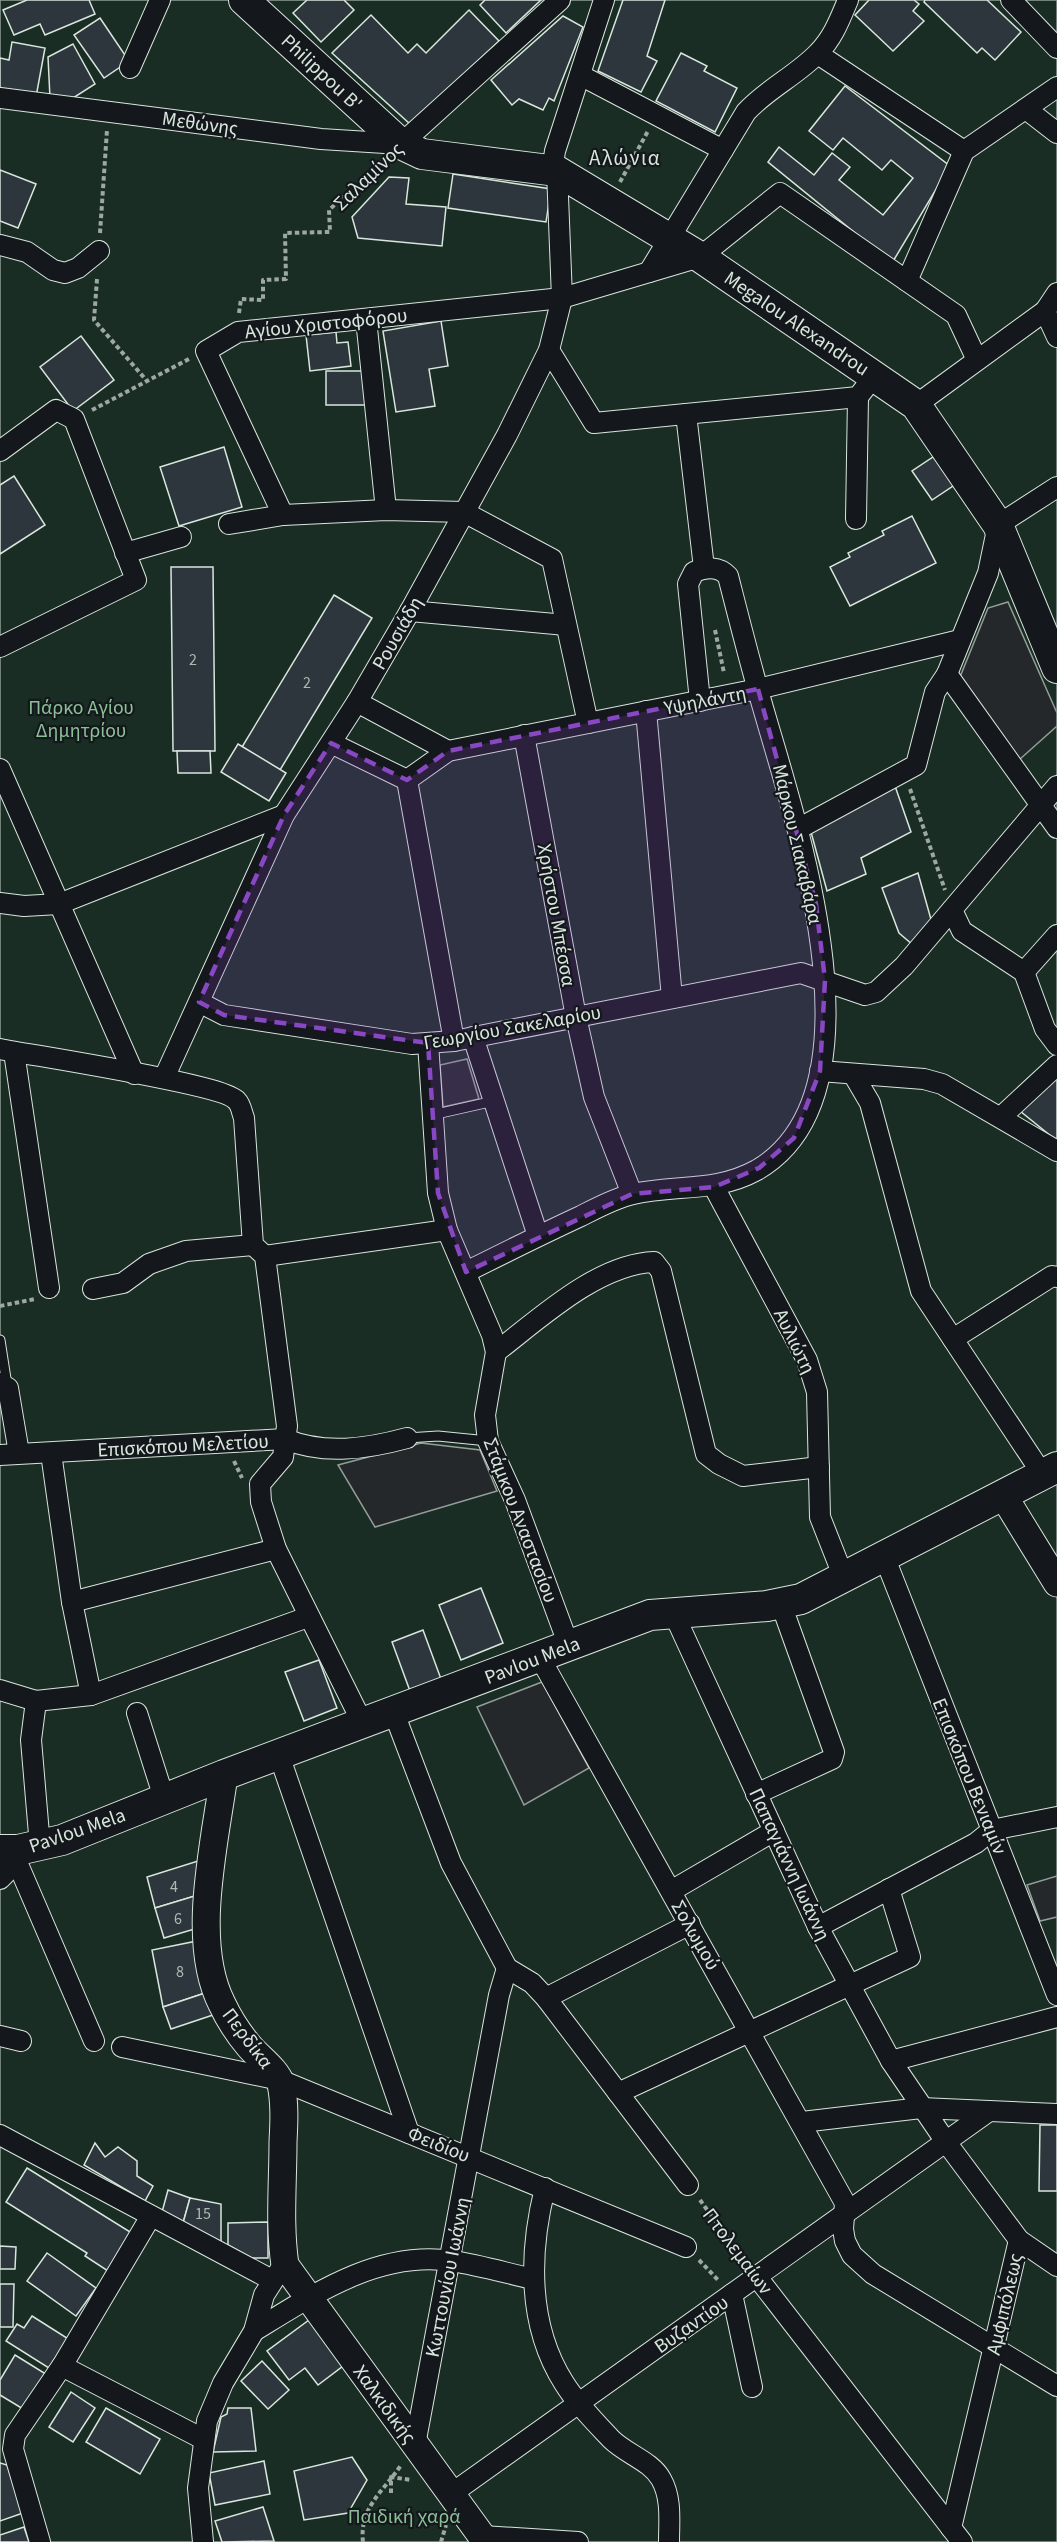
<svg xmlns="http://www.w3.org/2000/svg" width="1057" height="2542" font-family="'Source Sans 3',sans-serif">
<rect width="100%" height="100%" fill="#14181c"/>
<rect fill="#1a2d24" stroke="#939e99" stroke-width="1.5" x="0" y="0" width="1057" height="2542"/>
<g fill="#24282b" stroke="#939e99" stroke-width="1.5">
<path d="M 1008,602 L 1057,713 L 1057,726 L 1019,760 L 960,677 L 988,608 Z"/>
<path d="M 467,1059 L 479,1099 L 443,1107 L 440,1065 Z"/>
<path d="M 421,1443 L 480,1450 L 497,1491 L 375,1527 L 338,1465 Z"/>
<path d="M 542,1682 L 589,1768 L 524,1805 L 477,1707 Z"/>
<path d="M 1057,1876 L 1057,1917 L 1040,1921 L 1027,1885 Z"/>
</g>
<g fill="#2c363c" stroke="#d8e6dc" stroke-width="1.5">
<path d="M 27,0 L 89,0 L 95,14 L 45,35 L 40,24 L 14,35 L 3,10 Z"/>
<path d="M 307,0 L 344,0 L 354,10 L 321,42 L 293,13 Z"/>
<path d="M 485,0 L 541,0 L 506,33 L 480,5 Z"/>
<path d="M 623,0 L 665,0 L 647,56 L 657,61 L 641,92 L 598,71 Z"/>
<path d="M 869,0 L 914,0 L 919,4 L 913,11 L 924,21 L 893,51 L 855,15 Z"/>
<path d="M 925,0 L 987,0 L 1021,32 L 995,60 L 982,48 L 977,53 L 924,2 Z"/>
<path d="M 469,10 L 499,41 L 410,124 L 332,53 L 371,15 L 408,53 L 417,44 L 426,53 Z"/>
<path d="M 563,16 L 583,27 L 554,101 L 549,98 L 543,110 L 519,99 L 512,105 L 491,80 Z"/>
<path d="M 100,18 L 129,61 L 104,78 L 74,35 Z"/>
<path d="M 12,42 L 45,48 L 36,97 L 0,90 L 0,58 L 9,60 Z"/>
<path d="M 73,44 L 95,84 L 70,100 L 50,98 L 48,57 Z"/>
<path d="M 681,53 L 707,66 L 704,71 L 737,88 L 715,132 L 656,101 Z"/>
<path d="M 845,86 L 950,166 L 892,263 L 768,162 L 779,147 L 814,175 L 832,153 L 850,167 L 839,180 L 883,215 L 913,178 L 891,160 L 882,170 L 843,138 L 833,150 L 809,131 Z"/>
<path d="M 0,170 L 36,184 L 18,228 L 0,221 Z"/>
<path d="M 453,174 L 551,189 L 546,222 L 448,208 Z"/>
<path d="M 389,177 L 409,178 L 406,204 L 446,207 L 442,246 L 358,238 L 352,217 Z"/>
<path d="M 441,321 L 448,366 L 429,369 L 435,406 L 396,412 L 383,331 Z"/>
<path d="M 336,332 L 337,343 L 348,342 L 351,366 L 310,371 L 306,335 Z"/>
<path d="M 81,336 L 114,380 L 73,411 L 40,367 Z"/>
<rect x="326" y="371" width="39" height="34"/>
<path d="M 224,447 L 242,507 L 179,526 L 160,467 Z"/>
<path d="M 936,455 L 956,484 L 932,500 L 912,471 Z"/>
<path d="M 14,476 L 45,525 L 0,554 L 0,485 Z"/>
<path d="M 912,516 L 936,563 L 850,606 L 830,567 L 850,557 L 848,553 L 884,535 L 882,531 Z"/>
<path d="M 171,567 L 213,567 L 215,751 L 173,751 Z"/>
<path d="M 334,595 L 372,618 L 280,770 L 242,747 Z"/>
<path d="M 238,744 L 286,773 L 269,801 L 221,772 Z"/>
<path d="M 177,751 L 210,751 L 211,773 L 178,773 Z"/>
<path d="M 895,786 L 911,832 L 861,858 L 866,874 L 827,891 L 811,832 Z"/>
<path d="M 918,873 L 932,923 L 913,945 L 899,933 L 882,888 Z"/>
<path d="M 1057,1075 L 1057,1141 L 1020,1111 Z"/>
<path d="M 481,1588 L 503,1643 L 461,1660 L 439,1605 Z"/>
<path d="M 423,1630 L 441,1679 L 410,1691 L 392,1642 Z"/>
<path d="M 319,1660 L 337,1708 L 304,1721 L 285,1672 Z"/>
<path d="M 198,1861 L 198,1895 L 155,1908 L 147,1877 Z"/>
<path d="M 198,1895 L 198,1928 L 164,1938 L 155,1908 Z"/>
<path d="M 197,1941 L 208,1992 L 163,2007 L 152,1950 Z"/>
<path d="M 208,1992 L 216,2014 L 171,2029 L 163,2007 Z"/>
<path d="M 1040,2125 L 1057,2125 L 1057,2191 L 1039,2191 Z"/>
<path d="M 95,2143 L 105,2157 L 118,2147 L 137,2161 L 137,2176 L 153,2186 L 145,2201 L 84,2165 Z"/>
<path d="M 27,2168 L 135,2235 L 111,2273 L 85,2256 L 87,2253 L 6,2202 Z"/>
<path d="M 168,2190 L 190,2198 L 183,2223 L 162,2212 Z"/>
<path d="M 190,2198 L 221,2204 L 221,2244 L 183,2223 Z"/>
<path d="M 268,2222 L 268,2258 L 251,2258 L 228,2245 L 228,2223 Z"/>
<path d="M 0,2246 L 16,2247 L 15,2269 L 0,2269 Z"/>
<path d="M 47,2253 L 96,2288 L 76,2316 L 27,2281 Z"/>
<path d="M 0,2284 L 14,2284 L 13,2327 L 0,2327 Z"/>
<path d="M 32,2316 L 70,2340 L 52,2370 L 6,2341 L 17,2324 L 24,2328 Z"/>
<path d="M 309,2320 L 343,2366 L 318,2385 L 305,2368 L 289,2380 L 267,2351 Z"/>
<path d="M 15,2355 L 49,2376 L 28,2412 L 0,2395 L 0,2380 Z"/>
<path d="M 262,2361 L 289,2390 L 268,2409 L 241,2381 Z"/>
<path d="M 71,2392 L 95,2408 L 73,2442 L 49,2427 Z"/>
<path d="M 106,2408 L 160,2439 L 140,2474 L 86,2442 Z"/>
<path d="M 228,2408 L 251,2408 L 256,2451 L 213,2452 L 221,2417 L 227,2414 Z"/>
<path d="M 352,2457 L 367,2480 L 348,2513 L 304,2520 L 294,2471 Z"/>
<path d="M 264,2461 L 270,2494 L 215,2505 L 209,2473 Z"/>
<path d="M 0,2463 L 7,2465 L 23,2513 L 0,2521 Z"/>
<path d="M 263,2507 L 274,2541 L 222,2542 L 215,2521 Z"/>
<path d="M 24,2527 L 29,2542 L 0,2542 L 0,2535 Z"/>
</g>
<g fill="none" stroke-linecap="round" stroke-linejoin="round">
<g stroke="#d8e6dc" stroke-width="11">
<g id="lane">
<path d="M 432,1115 L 494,1101"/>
<path d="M 0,1340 L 7,1385"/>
<path d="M 407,1438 L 438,1436 L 488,1441"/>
</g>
</g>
<g stroke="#d8e6dc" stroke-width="22">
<g id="street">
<path d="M 1011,0 L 1057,48"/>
<path d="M 818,54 L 964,151"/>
<path d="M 130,68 L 160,0"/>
<path d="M 580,75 L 723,150"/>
<path d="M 0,98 L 321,139 L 401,144 L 560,0"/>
<path d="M 1026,109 L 1057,133"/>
<path d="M 0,245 L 27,252 L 53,270 L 65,273 L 78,268 L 99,251"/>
<path d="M 649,272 L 746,112 C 767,89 797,75 818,53 C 833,38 840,19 848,0"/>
<path d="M 907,281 L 964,151 L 1057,87"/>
<path d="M 1045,311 L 1057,337"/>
<path d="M 366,319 L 386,510"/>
<path d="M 549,350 L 594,423 L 858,397 L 874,376"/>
<path d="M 916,405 L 1045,311 L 1057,293"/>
<path d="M 686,414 L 704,568"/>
<path d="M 0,451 L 56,410 L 74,419 L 136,580 L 0,647"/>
<path d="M 283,515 L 206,351 L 238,332 L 562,298 L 700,257 L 780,193 L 956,315 L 977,360"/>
<path d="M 856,519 L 858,397"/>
<path d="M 229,524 L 283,515 L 386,510 L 464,512 L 552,559 L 588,723"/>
<path d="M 125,553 L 181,537"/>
<path d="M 410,611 L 566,625"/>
<path d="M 947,674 L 1057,828"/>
<path d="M 357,702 L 448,751"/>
<path d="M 646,711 L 672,998"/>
<path d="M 524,735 L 576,1017 L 594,1097 L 632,1194"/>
<path d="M 331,743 L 407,780 L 448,751 L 758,689 L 960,640"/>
<path d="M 0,769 L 134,1074"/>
<path d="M 407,780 L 454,1041"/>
<path d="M 798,829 L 916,765 L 935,692 L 947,674 L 988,573 L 998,525 L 1057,487"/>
<path d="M 0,903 L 24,906 L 59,904 L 284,815"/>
<path d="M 952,910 L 962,931 L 1024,972 L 1045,1029 L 1057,1045"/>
<path d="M 1024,972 L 1057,935"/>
<path d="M 199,1002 L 224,1015 L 412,1044 L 454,1041 L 801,973 L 865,995 L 876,992 L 904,966 L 1057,786"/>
<path d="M 473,1037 L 538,1236"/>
<path d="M 428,1043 L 438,1193 L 447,1230 L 492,1335 L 496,1352 L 485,1415 L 488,1441 L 515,1500 L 569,1646"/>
<path d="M 0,1049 C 35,1056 223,1084 237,1101 C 241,1105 242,1113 244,1118 L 253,1245 L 265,1256 L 287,1426 L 283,1457 L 260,1484 L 261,1502 L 276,1549 L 363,1724"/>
<path d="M 14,1052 L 49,1288"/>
<path d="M 820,1071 L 924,1079 L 942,1084 L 1057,1151"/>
<path d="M 853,1074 L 870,1103 L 921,1291 L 1043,1475"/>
<path d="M 164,1078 L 284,815 L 357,702 L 410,611 L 507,435 L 549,350 L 562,298 L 557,171 L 553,164 L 555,151 L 604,0"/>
<path d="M 1001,1117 L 1057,1065"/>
<path d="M 714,1187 L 807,1360 L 817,1392 L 820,1517 L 844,1578"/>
<path d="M 265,1256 L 447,1230"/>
<path d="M 466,1272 C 504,1253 542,1234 581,1216 C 597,1208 615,1198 633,1194 C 677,1184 715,1193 757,1170 C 887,1094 798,829 766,718 C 752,671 740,623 728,576 C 719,566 706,567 694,572 L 688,584 L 700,701"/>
<path d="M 93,1289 L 123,1283 L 149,1264 L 186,1251 L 253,1245"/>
<path d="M 953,1339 L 1052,1276 L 1057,1277"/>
<path d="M 496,1352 C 538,1320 597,1264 654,1262 L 661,1271 L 706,1454 L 719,1464 L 743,1476 L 819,1467"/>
<path d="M 0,1383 L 8,1388 L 19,1453"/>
<path d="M 51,1453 L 72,1602 L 91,1695"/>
<path d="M 0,1455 L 285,1439 C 324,1455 367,1449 407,1438"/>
<path d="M 884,1556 L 1057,1995"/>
<path d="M 72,1602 L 276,1549"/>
<path d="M 673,1612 L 818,1927 L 891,2061 L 946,2142 L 1019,2240 L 1057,2266"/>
<path d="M 540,1658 L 845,2203 L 843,2229 L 845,2241 L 852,2255 L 873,2274 L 1057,2386"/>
<path d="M 0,1690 L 36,1701 L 91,1695 L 308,1617"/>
<path d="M 36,1701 L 31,1740 L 40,1846"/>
<path d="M 137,1713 L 164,1798"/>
<path d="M 394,1713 L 451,1863 L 507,1968"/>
<path d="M 279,1755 L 409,2133"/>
<path d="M 756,1794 L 832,1759 L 834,1752 L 781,1604"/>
<path d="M 17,1862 L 94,2041"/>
<path d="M 0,1879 L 17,1862 L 18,1850"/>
<path d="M 671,1891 L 774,1831"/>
<path d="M 818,1927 L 976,1843 L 992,1830 L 1057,1817"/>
<path d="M 507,1968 L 532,1983 L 546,1998 L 688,2185"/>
<path d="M 546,1998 L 690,1924"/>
<path d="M 0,2036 L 21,2041"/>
<path d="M 122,2047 L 280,2080 L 686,2247"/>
<path d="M 891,2061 L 1057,2017"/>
<path d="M 618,2093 L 910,1957 L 889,1889"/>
<path d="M 802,2122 L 921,2108 L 1057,2114"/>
<path d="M 0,2135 L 272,2280"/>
<path d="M 545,2188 C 529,2252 527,2325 564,2383 C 577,2404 595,2422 611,2439 C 626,2454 651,2461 661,2479 C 672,2498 669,2521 669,2542"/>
<path d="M 757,2277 L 962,2542"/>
<path d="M 732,2294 L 752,2387"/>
<path d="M 254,2331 C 313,2295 378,2250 452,2261 C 479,2265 506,2273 533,2279"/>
<path d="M 62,2366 L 203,2439"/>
<path d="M 415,2445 L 499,1995 L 507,1968"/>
<path d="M 451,2494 L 989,2111"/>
<path d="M 951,2528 L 1019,2240"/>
<path d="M 482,2536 L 578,2542"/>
<path d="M 40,2542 L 13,2449 L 15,2435 L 62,2366 L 151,2216"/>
<path d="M 203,2542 L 198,2488 L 207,2421 L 223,2383 L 254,2331 L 264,2295 L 280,2270"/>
</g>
</g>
<g stroke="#d8e6dc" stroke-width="29">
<g id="secondary">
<path d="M 1003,1495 L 1057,1583"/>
<path d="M 224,1775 C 215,1842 190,1942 222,2004 C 229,2019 238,2033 249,2046 C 258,2057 277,2070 281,2084 C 285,2103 284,2123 283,2142 C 283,2183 279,2225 285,2265 L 486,2542"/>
</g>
</g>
<g stroke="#d8e6dc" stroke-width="32">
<g id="primary">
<path d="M 244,0 L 401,144 L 422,154 L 557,171 L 700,257 L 916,405 L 998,525 L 1057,668"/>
<path d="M 0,1850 L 18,1850 L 62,1840 L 224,1775 L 650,1615 L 767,1606 L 801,1599 L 1057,1467"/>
</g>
</g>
<g stroke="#9da8a2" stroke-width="4" stroke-dasharray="4.5 3" stroke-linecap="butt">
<path d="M 620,182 L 648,131"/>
<path d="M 100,233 L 107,130"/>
<path d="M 97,279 L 94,320 L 147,381"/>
<path d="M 239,313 L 241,299 L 263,300 L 263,280 L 286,279 L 285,233 L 330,232 L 329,210 L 382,162"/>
<path d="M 92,410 L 189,359"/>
<path d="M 715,630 L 724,673"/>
<path d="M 910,789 L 945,890"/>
<path d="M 0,1306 L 35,1299"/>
<path d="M 234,1461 L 242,1478"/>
<path d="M 700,2200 L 745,2262"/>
<path d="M 699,2260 L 719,2281"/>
<path d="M 391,2493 L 391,2477 L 411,2480"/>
<path d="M 363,2542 C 359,2507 384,2491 401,2465"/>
<path d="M 441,2542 L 446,2525"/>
</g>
<use href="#lane" stroke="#14181c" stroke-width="9"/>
<use href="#street" stroke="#14181c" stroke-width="20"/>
<use href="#secondary" stroke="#14181c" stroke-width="27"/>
<use href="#primary" stroke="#14181c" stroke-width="30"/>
</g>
<path fill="#8948c3" fill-opacity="0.2" stroke="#8948c3" stroke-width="4.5" stroke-dasharray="12 8" stroke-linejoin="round" d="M 758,689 L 816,904 L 825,980 L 820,1071 L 794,1138 L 759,1168 L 714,1187 L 632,1194 L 466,1272 L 438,1193 L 428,1043 L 224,1015 L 199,1002 L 284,815 L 331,743 L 407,780 L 448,751 Z"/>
<g text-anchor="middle" stroke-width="4.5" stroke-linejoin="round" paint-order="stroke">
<g font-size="16" fill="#adbab4">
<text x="193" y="665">2</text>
<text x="307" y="688">2</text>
<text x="174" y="1892">4</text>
<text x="178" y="1924">6</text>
<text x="180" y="1977">8</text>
<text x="203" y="2219">15</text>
</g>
<g font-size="20" fill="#d8e6dc" stroke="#14181c">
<text transform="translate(322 72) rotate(43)" y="7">Philippou B'</text>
<text transform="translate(200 123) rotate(8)" y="7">Μεθώνης</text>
<text transform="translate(368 176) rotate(-44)" y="7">Σαλαμίνος</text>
<text transform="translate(326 323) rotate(-6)" y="7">Αγίου Χριστοφόρου</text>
<text transform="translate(797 323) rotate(34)" y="7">Megalou Alexandrou</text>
<text transform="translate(397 633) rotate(-60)" y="7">Ρουσιάδη</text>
<text transform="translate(705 700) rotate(-11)" y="7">Υψηλάντη</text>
<text transform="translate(798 844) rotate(77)" y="7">Μάρκου Σιακαβάρα</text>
<text transform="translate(557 915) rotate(80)" y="7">Χρήστου Μπέσσα</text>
<text transform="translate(512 1027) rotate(-10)" y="7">Γεωργίου Σακελαρίου</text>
<text transform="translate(795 1341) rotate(64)" y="7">Αυλιώτη</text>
<text transform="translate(183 1445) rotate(-3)" y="7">Επισκόπου Μελετίου</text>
<text transform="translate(521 1520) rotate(69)" y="7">Στάμκου Αναστασίου</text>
<text transform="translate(532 1660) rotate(-21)" y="7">Pavlou Mela</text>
<text transform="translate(970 1776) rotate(68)" y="7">Επισκόπου Βενιαμίν</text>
<text transform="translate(77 1830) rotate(-19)" y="7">Pavlou Mela</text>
<text transform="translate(790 1864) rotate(65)" y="7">Παπαγιάννη Ιωάννη</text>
<text transform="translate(696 1935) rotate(60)" y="7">Σολωμού</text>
<text transform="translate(248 2038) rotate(53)" y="7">Περδίκα</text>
<text transform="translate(439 2144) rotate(22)" y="7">Φειδίου</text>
<text transform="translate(738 2251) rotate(53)" y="7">Πτολεμαίων</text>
<text transform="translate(447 2277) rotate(-79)" y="7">Κωττουνίου Ιωάννη</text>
<text transform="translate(1004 2304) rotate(-77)" y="7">Αμφιπόλεως</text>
<text transform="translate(691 2324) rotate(-35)" y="7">Βυζαντίου</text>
<text transform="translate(385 2404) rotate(54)" y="7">Χαλκιδικής</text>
</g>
<g font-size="20" fill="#8ac095" stroke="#14181c">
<text x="81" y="714">Πάρκο Αγίου<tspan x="81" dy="23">Δημητρίου</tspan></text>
<text x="404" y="2523">Παιδική χαρά</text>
</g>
<g font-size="21" letter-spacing="1.5" fill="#d8e6dc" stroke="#14181c">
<text x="625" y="165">Αλώνια</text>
</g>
</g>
</svg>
